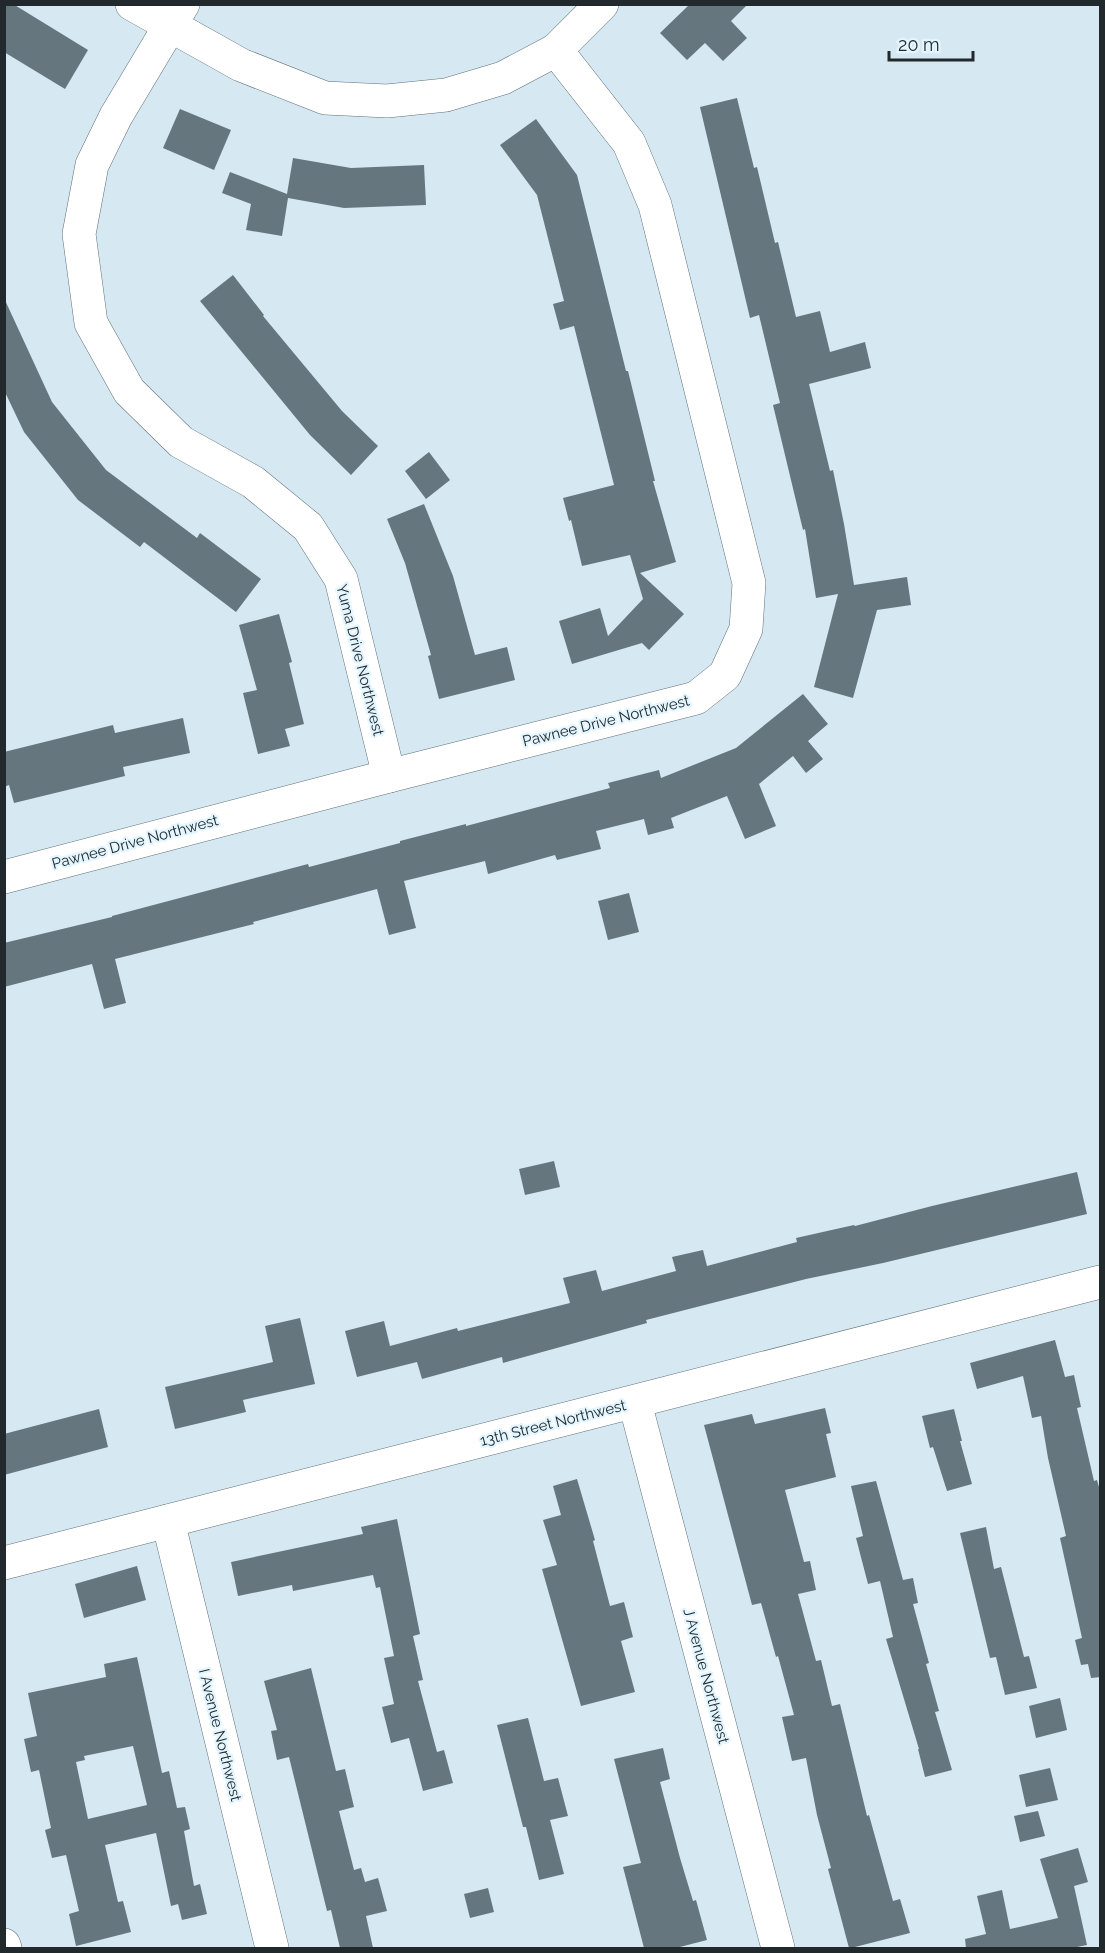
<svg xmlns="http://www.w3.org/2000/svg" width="1105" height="1953" font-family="Raleway,sans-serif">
<rect width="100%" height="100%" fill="#d6e8f2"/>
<g fill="#66767e" fill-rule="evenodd">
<path d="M 4,4 L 13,4 L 88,50 L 65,89 L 4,52 Z"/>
<path d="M 690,4 L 748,4 L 731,21 L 747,38 L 723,61 L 705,43 L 687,60 L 660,33 Z"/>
<path d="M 737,98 L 754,168 L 757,167 L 775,243 L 778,242 L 796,317 L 820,311 L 830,352 L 865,342 L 871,368 L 809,384 L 830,471 L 833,470 L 844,524 L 854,585 L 907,577 L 911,605 L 877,610 L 853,698 L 814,687 L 838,594 L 816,598 L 805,529 L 803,530 L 773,405 L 780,403 L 759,315 L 750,318 L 700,107 Z"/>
<path d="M 180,109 L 231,130 L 214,170 L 163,148 Z"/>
<path d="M 536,119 L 577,175 L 626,371 L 628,371 L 655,481 L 653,481 L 676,562 L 640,573 L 684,614 L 649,650 L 642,643 L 572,664 L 559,621 L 600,608 L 608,636 L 643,599 L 630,555 L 582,566 L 571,520 L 569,521 L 563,498 L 614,485 L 574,326 L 560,330 L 553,304 L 564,301 L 537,195 L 500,145 Z"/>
<path d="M 293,158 L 351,168 L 424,165 L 426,205 L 344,208 L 288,198 L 282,236 L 246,230 L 251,204 L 222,193 L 230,172 L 287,194 Z"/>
<path d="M 233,275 L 264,315 L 263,316 L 342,411 L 378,446 L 351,475 L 310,435 L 200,301 Z"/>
<path d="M 4,298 L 52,402 L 106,470 L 197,538 L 200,533 L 261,579 L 236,612 L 144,542 L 140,547 L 78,500 L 24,432 L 4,390 Z"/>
<path d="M 429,452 L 450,480 L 426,499 L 405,471 Z"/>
<path d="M 424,504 L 453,576 L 475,655 L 507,647 L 515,680 L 439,699 L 428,656 L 431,655 L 405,563 L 387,519 Z"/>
<path d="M 279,614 L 292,662 L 289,663 L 304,724 L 285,729 L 290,746 L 258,754 L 243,693 L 257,690 L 239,625 Z"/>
<path d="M 803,694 L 828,724 L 808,741 L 823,759 L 806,773 L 793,756 L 759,784 L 776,826 L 745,839 L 727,796 L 671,818 L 674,828 L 648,835 L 644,819 L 596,831 L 601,849 L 557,860 L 555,855 L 488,874 L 485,861 L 404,881 L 416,928 L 389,935 L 377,889 L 253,922 L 254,924 L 115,959 L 126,1003 L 104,1009 L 92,964 L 4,987 L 4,943 L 112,917 L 112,916 L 308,864 L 309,867 L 400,843 L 400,841 L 466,824 L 466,826 L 610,788 L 608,783 L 659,770 L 661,778 L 736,748 Z"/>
<path d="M 183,718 L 190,753 L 123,767 L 125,776 L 14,803 L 9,785 L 4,787 L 4,752 L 113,725 L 115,733 Z"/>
<path d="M 629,893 L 639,932 L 608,940 L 598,901 Z"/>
<path d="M 554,1161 L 560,1187 L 525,1195 L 519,1169 Z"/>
<path d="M 1077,1172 L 1087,1214 L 883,1263 L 806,1279 L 646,1320 L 647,1323 L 503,1363 L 502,1357 L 422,1379 L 417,1362 L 357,1377 L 345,1331 L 384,1321 L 390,1346 L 457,1328 L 458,1331 L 570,1303 L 563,1278 L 596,1270 L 602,1291 L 676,1271 L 672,1257 L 703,1250 L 707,1266 L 797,1242 L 796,1238 L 854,1225 L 855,1226 L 932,1206 Z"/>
<path d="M 300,1318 L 315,1384 L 243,1400 L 246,1412 L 175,1429 L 165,1387 L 273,1362 L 265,1326 Z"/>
<path d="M 1055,1340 L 1065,1377 L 1074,1375 L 1081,1407 L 1077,1408 L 1094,1481 L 1097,1480 L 1101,1494 L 1101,1677 L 1091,1678 L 1088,1664 L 1081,1665 L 1075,1640 L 1082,1638 L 1060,1538 L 1066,1536 L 1048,1458 L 1041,1416 L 1032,1418 L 1023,1376 L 977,1389 L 970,1363 Z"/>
<path d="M 825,1408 L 831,1433 L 826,1434 L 836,1477 L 785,1490 L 804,1562 L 810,1561 L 816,1590 L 798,1594 L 816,1661 L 821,1660 L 832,1706 L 840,1704 L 867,1816 L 869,1815 L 893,1901 L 900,1899 L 910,1933 L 851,1948 L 849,1948 L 828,1869 L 831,1868 L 817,1815 L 806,1758 L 792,1761 L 782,1717 L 794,1715 L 778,1656 L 776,1657 L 761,1603 L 752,1605 L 704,1425 L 752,1414 L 755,1424 Z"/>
<path d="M 99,1409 L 108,1447 L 4,1475 L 4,1434 Z"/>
<path d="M 954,1409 L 962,1441 L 960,1441 L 972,1484 L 947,1491 L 933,1447 L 930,1448 L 922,1416 Z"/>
<path d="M 577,1479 L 595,1540 L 593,1541 L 610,1606 L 624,1602 L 633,1637 L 621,1641 L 635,1692 L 581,1706 L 542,1569 L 557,1565 L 543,1520 L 561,1515 L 553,1486 Z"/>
<path d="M 876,1481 L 903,1580 L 913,1578 L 918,1603 L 913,1604 L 929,1663 L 926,1664 L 939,1711 L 935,1712 L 952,1770 L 925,1777 L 918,1749 L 919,1749 L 886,1639 L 893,1637 L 880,1581 L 868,1584 L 856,1538 L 863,1536 L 851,1486 Z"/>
<path d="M 397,1519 L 420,1634 L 413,1636 L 423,1680 L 418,1681 L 437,1752 L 444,1750 L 453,1783 L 423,1791 L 409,1738 L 391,1743 L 382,1707 L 394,1704 L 384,1658 L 394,1656 L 380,1587 L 376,1588 L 373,1575 L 293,1591 L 292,1585 L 238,1596 L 231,1562 L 363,1534 L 361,1527 Z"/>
<path d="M 986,1527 L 994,1569 L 1001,1567 L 1024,1657 L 1029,1656 L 1037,1688 L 1005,1695 L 996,1657 L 990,1658 L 960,1533 Z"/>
<path d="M 137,1566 L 146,1600 L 84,1618 L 75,1584 Z"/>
<path d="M 137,1657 L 162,1773 L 169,1771 L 177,1808 L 185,1807 L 190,1829 L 184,1831 L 194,1886 L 200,1884 L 207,1914 L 182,1920 L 178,1904 L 171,1906 L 156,1833 L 105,1845 L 118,1902 L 123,1901 L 131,1932 L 76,1946 L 69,1914 L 79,1911 L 66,1855 L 52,1858 L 45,1830 L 51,1828 L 39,1770 L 31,1772 L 24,1739 L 37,1736 L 28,1693 L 106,1677 L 104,1664 ZM 133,1746 L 147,1805 L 88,1819 L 76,1762 L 85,1760 L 84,1756 Z"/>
<path d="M 311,1668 L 336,1771 L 345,1769 L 354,1807 L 339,1811 L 354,1870 L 361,1868 L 365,1882 L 378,1878 L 387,1911 L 366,1916 L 373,1948 L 340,1948 L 331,1910 L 327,1911 L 289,1757 L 277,1760 L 271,1731 L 277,1730 L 264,1681 Z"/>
<path d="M 1060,1698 L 1067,1730 L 1036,1738 L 1029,1706 Z"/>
<path d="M 528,1718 L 544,1781 L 558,1778 L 568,1816 L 550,1820 L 564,1874 L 539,1880 L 526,1827 L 523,1827 L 497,1725 Z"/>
<path d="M 663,1748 L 670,1779 L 660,1782 L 680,1858 L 693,1901 L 696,1900 L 707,1940 L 676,1948 L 644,1948 L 623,1867 L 641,1863 L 614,1759 Z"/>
<path d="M 1050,1768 L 1058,1800 L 1026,1807 L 1019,1775 Z"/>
<path d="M 1038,1811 L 1045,1836 L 1020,1842 L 1014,1816 Z"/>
<path d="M 1078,1848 L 1088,1882 L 1074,1886 L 1087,1945 L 1072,1948 L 966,1948 L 965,1939 L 986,1934 L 977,1896 L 1002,1890 L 1010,1929 L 1058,1918 L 1040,1859 Z"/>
<path d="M 488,1888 L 494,1912 L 470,1918 L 464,1894 Z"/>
</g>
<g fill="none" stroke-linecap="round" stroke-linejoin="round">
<g stroke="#617179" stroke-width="34">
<g id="minor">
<path d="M 132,4 L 241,65 L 325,98 L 387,101 L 446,95 L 503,78 L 556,50 L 602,4"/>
<path d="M 183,4 L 116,116 L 92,165 L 79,234 L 91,323 L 129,391 L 181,442 L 253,482 L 308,527 L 341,579 L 389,776"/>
<path d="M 4,877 L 389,776 L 696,698 L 725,675 L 746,629 L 749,583 L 655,205 L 629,143 L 556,50"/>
<path d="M 635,1403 L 778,1948"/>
<path d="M 168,1521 L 272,1948"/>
<path d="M 4,1563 L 1100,1282"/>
<path d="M 4,1945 L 5,1948"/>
</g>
</g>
<use href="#minor" stroke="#fff" stroke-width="33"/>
</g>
<g text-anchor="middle" stroke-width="4.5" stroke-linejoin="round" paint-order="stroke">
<g font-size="15" fill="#22292d" stroke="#e3f6ff">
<text transform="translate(360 660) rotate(76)" y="5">Yuma Drive Northwest</text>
<text transform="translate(606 721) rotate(-14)" y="5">Pawnee Drive Northwest</text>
<text transform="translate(135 842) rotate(-15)" y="5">Pawnee Drive Northwest</text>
<text transform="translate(553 1423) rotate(-14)" y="5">13th Street Northwest</text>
<text transform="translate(706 1676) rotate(75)" y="5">J Avenue Northwest</text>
<text transform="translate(220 1735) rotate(76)" y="5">I Avenue Northwest</text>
</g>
</g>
<rect width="1105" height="1953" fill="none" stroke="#22292d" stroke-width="12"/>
<path d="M889 51v9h84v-9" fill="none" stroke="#22292d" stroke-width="3"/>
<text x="898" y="51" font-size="18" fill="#22292d" stroke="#e3f6ff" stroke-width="4.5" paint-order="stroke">20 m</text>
</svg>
